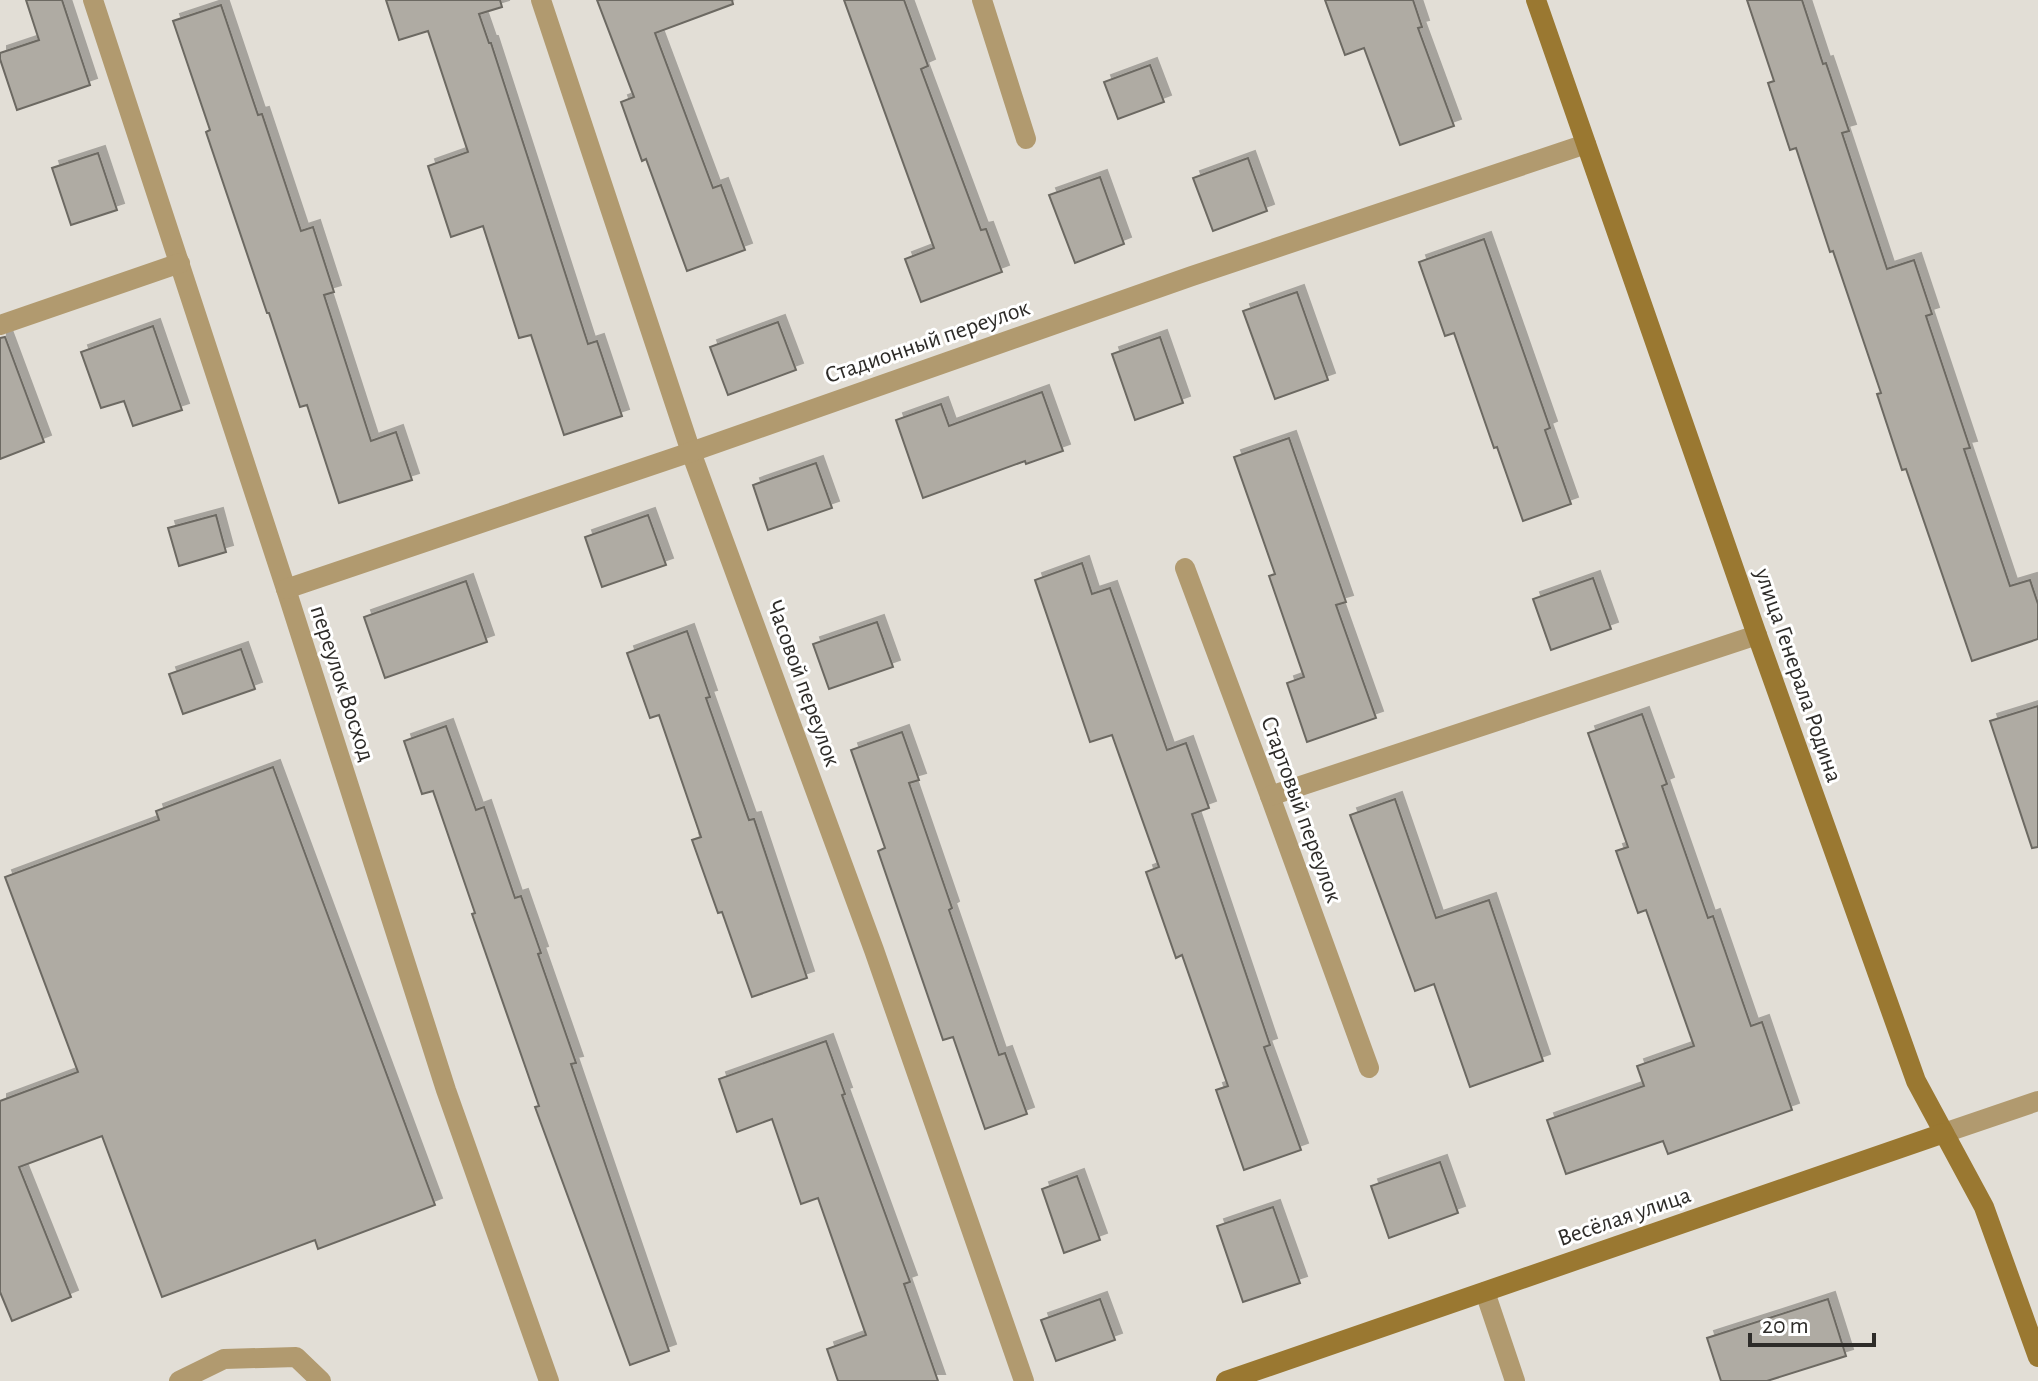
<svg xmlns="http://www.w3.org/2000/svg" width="2038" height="1381" font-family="'Alegreya Sans',sans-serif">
<defs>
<filter id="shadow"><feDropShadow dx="7" dy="-7" stdDeviation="0" flood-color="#0004"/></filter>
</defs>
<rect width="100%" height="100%" fill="#e2ded6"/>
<g fill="#afaba3" stroke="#6c6962" stroke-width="2" filter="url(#shadow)">
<path d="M 26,0 L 62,0 L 90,85 L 17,110 L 0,59 L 0,53 L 39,40 Z"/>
<path d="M 386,0 L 500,0 L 502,7 L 479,14 L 489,43 L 491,43 L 588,344 L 597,341 L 622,416 L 564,435 L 531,335 L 519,338 L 483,226 L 451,237 L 428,166 L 468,152 L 428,31 L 399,40 Z"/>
<path d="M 597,0 L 732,0 L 733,4 L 655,33 L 713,188 L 721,185 L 745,250 L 687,271 L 646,159 L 642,161 L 621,102 L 634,97 Z"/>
<path d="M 844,0 L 904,0 L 928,66 L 921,69 L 981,230 L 986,229 L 1002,272 L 921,302 L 905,259 L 934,248 Z"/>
<path d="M 1325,0 L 1413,0 L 1422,27 L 1418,28 L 1454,126 L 1400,145 L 1364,48 L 1345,55 Z"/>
<path d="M 1747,0 L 1802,0 L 1823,64 L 1826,63 L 1849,131 L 1842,133 L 1887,269 L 1914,260 L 1932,314 L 1926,316 L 1970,448 L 1964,449 L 2010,586 L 2030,580 L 2038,604 L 2038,639 L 1972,661 L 1906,469 L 1902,470 L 1877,394 L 1881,393 L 1833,251 L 1830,252 L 1796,148 L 1790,150 L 1768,83 L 1774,81 Z"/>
<path d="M 221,5 L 258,115 L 262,114 L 301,231 L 313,227 L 334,292 L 324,295 L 371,441 L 396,432 L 412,480 L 339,503 L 307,405 L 300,407 L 269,313 L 267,313 L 206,132 L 210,130 L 173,21 Z"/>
<path d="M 1150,65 L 1164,102 L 1118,119 L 1104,82 Z"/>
<path d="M 98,153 L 117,210 L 71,225 L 52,168 Z"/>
<path d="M 1248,158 L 1267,211 L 1213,231 L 1193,178 Z"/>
<path d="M 1100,177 L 1124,244 L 1075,263 L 1049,195 Z"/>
<path d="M 1484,239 L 1550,428 L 1545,430 L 1571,504 L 1523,521 L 1497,447 L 1494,448 L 1454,333 L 1445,336 L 1419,262 Z"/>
<path d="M 1297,292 L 1328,380 L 1275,399 L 1243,311 Z"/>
<path d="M 778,322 L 796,370 L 728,395 L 710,347 Z"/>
<path d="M 153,326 L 182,410 L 133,426 L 124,401 L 101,408 L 81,352 Z"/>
<path d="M 5,337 L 44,442 L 0,459 L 0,338 Z"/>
<path d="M 1160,337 L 1183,403 L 1135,420 L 1112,354 Z"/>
<path d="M 1042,392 L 1063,451 L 1026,464 L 1025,461 L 923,498 L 896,420 L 941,404 L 949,426 Z"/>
<path d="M 1289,438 L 1346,602 L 1336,605 L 1376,718 L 1307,742 L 1287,683 L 1304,677 L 1269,576 L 1275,574 L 1234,457 Z"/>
<path d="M 816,463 L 832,508 L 768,530 L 753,485 Z"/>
<path d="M 216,515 L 226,552 L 179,566 L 168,528 Z"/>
<path d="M 648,515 L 666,565 L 602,587 L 585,537 Z"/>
<path d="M 1082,563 L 1092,594 L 1110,588 L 1167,750 L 1186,743 L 1209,808 L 1192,814 L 1270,1045 L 1264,1047 L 1301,1150 L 1244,1170 L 1216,1090 L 1228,1086 L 1182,955 L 1176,958 L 1146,872 L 1159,867 L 1112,735 L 1090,742 L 1035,580 Z"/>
<path d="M 1593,578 L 1611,629 L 1551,650 L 1533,599 Z"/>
<path d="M 466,581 L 487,642 L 385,678 L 364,617 Z"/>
<path d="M 877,622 L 893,667 L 829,689 L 813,644 Z"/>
<path d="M 687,631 L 710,697 L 706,698 L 749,820 L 754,819 L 807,978 L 752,997 L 722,912 L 718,913 L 692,840 L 701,837 L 659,715 L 650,718 L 627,653 Z"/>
<path d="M 241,649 L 255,689 L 183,714 L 169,674 Z"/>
<path d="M 2038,706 L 2038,847 L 2032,848 L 1990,721 Z"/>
<path d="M 1642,714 L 1667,784 L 1662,786 L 1708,918 L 1713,916 L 1751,1026 L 1762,1022 L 1792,1110 L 1668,1154 L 1663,1141 L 1566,1174 L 1547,1120 L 1644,1086 L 1637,1066 L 1694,1046 L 1646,910 L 1638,913 L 1616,851 L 1628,847 L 1588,733 Z"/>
<path d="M 446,726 L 476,810 L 484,807 L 515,898 L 521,896 L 541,953 L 538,954 L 576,1063 L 571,1064 L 669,1351 L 630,1365 L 535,1107 L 539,1106 L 472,914 L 475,913 L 433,791 L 422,794 L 404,741 Z"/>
<path d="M 902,732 L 919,780 L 909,783 L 952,908 L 949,910 L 999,1055 L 1005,1053 L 1027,1114 L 985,1129 L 953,1037 L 943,1040 L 878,851 L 885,848 L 851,750 Z"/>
<path d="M 273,767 L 435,1205 L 318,1249 L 315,1240 L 162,1297 L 102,1136 L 19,1167 L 71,1297 L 12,1321 L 0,1292 L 0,1101 L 78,1072 L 5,877 L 159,820 L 156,811 Z"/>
<path d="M 1395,799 L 1436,918 L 1489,900 L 1543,1061 L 1470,1087 L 1434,984 L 1415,991 L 1350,815 Z"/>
<path d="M 826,1041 L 845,1094 L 842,1095 L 910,1282 L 904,1284 L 938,1381 L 838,1381 L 827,1349 L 866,1335 L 818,1198 L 801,1204 L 772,1119 L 737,1132 L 719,1079 Z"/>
<path d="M 1440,1162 L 1458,1213 L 1389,1238 L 1371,1186 Z"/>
<path d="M 1077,1176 L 1100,1240 L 1064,1253 L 1042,1189 Z"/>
<path d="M 1273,1207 L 1300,1283 L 1243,1302 L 1217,1226 Z"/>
<path d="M 1100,1299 L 1115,1340 L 1056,1361 L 1041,1320 Z"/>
<path d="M 1828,1299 L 1846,1356 L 1767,1381 L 1721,1381 L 1707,1338 Z"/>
</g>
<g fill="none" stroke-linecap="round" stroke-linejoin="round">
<g stroke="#b19a6f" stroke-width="20">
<path d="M 982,0 L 1026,139"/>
<path d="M 1185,568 L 1270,796 L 1369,1068"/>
<path d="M 1270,796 L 1757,635"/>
<path d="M 1485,1292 L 1515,1381"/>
<path d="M 179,1381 L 224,1359 L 296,1357 L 321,1381"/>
</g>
<g stroke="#b19a6f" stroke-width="20">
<path d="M 93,0 L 286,589 L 446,1090 L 549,1381"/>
<path d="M 541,0 L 691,452 L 874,950 L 1024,1381"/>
<path d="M 0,325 L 180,263"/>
<path d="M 286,589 L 691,452 L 1192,276 L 1586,144"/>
<path d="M 1944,1133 L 2038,1101"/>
</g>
<g stroke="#9a7831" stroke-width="20">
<path d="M 1536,0 L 1757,635 L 1916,1081 L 1984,1207 L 2038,1357"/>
<path d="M 1226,1381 L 1944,1133"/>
</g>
</g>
<g text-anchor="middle" stroke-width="6" stroke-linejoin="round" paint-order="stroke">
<g font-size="24" fill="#2e2c29" stroke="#fff">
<text transform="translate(927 341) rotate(-19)" y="8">Стадионный переулок</text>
<text transform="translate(1799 675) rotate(71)" y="8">улица Генерала Родина</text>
<text transform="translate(343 683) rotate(72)" y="8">переулок Восход</text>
<text transform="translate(804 683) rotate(70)" y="8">Часовой переулок</text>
<text transform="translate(1302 809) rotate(70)" y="8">Стартовый переулок</text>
<text transform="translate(1624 1216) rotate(-19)" y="8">Весёлая улица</text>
</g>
</g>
<path d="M1750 1333v12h124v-12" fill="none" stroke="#2e2c29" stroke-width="4"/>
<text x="1762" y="1333" font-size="24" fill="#2e2c29" stroke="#ffffff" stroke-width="6" paint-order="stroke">20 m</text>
</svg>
